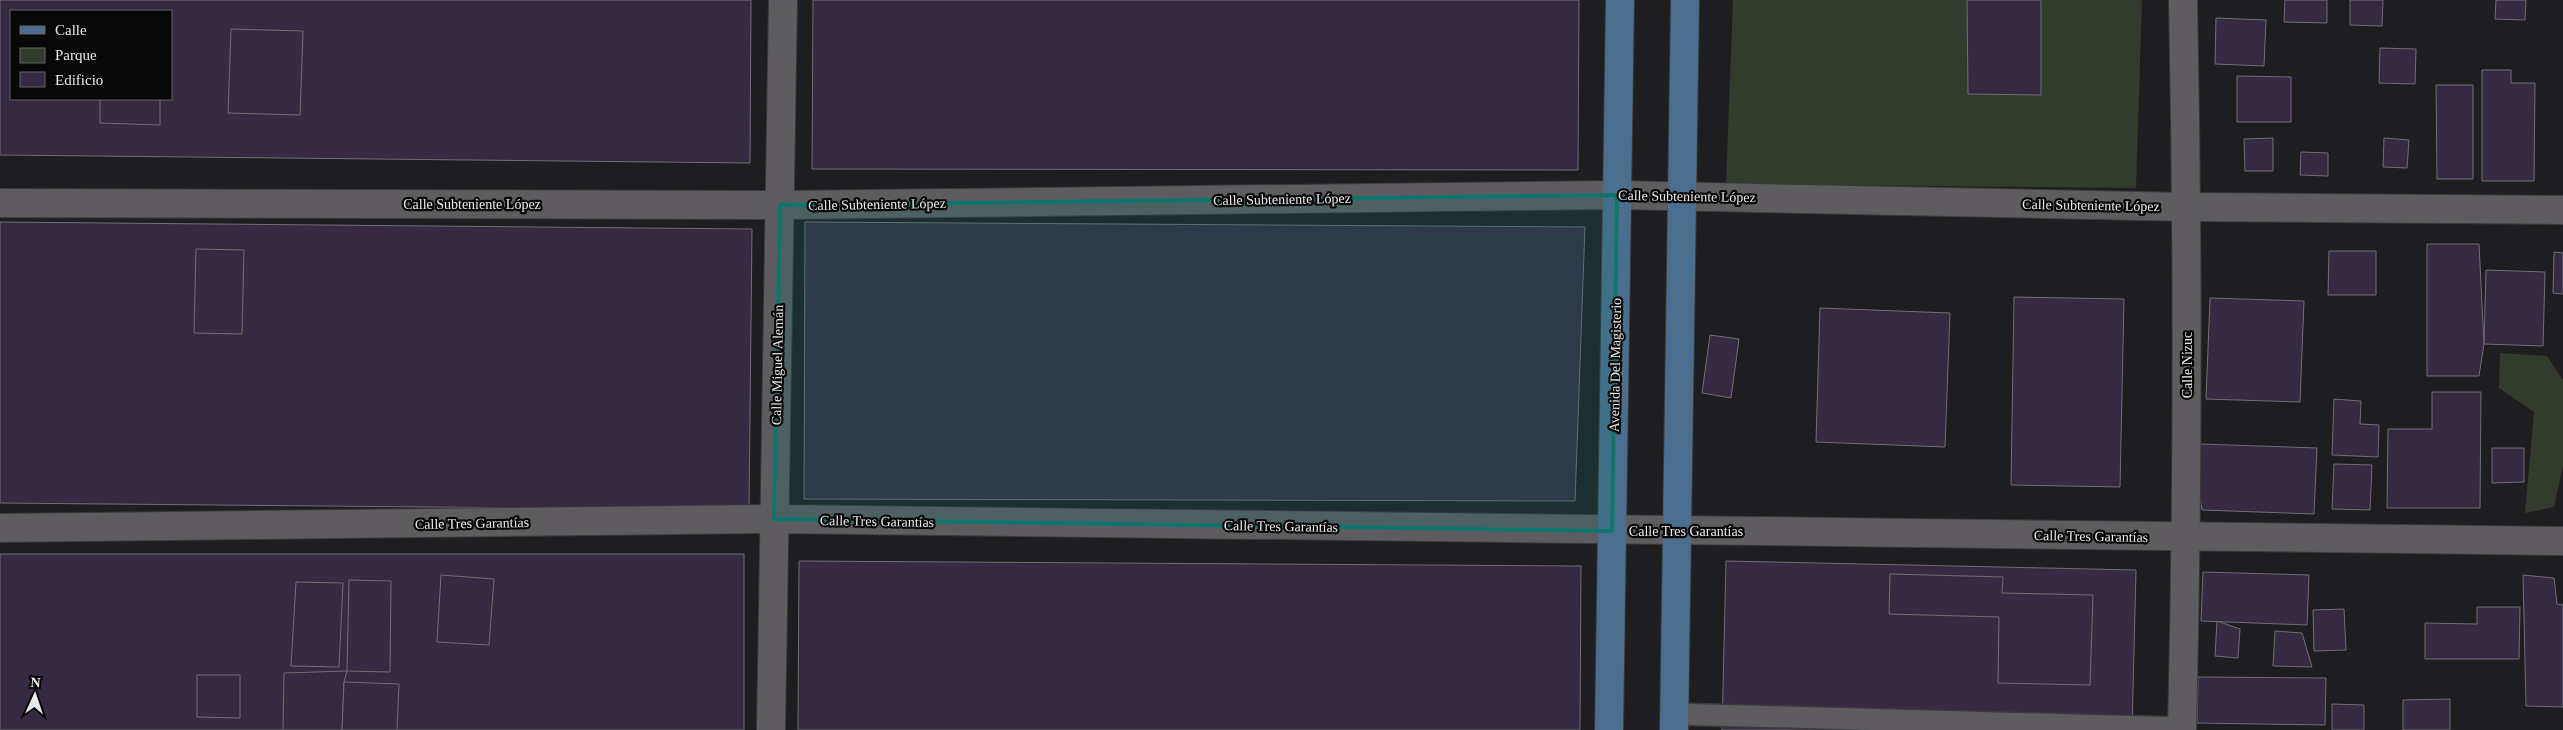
<svg xmlns="http://www.w3.org/2000/svg" width="2563" height="730" font-family="Georgia,serif">
<rect width="100%" height="100%" fill="#1e1d20"/>
<g fill="#323c2d">
<path d="M 1733,0 L 2142,0 L 2136,188 L 1726,184 Z"/>
<path d="M 2500,353 L 2547,356 L 2563,380 L 2563,466 L 2554,507 L 2525,513 L 2534,412 L 2499,388 Z"/>
</g>
<g fill="#362a42" stroke="#706f72" fill-rule="evenodd">
<path d="M 0,0 L 751,0 L 750,163 L 0,155 ZM 11,11 L 171,11 L 171,99 L 11,99 Z"/>
<path d="M 813,0 L 1579,0 L 1578,170 L 812,169 Z"/>
<path d="M 1967,0 L 2041,0 L 2041,95 L 1968,94 Z"/>
<path d="M 2285,0 L 2327,0 L 2327,23 L 2284,22 Z"/>
<path d="M 2350,0 L 2383,0 L 2382,26 L 2350,25 Z"/>
<path d="M 2496,0 L 2526,0 L 2525,20 L 2495,19 Z"/>
<path d="M 2216,18 L 2266,20 L 2264,66 L 2215,64 Z"/>
<path d="M 231,29 L 303,31 L 300,115 L 228,113 Z"/>
<path d="M 2380,48 L 2416,49 L 2415,84 L 2379,83 Z"/>
<path d="M 2482,70 L 2511,70 L 2511,83 L 2535,83 L 2534,181 L 2482,181 Z"/>
<path d="M 2237,76 L 2291,77 L 2291,122 L 2237,122 Z"/>
<path d="M 2436,85 L 2473,85 L 2473,179 L 2437,179 Z"/>
<path d="M 100,99 L 160,99 L 160,125 L 100,123 Z"/>
<path d="M 2273,138 L 2273,171 L 2245,171 L 2244,139 Z"/>
<path d="M 2384,138 L 2409,140 L 2407,168 L 2383,167 Z"/>
<path d="M 2301,152 L 2328,153 L 2328,176 L 2300,175 Z"/>
<path d="M 0,222 L 752,229 L 749,510 L 0,503 Z"/>
<path d="M 805,222 L 1585,227 L 1575,501 L 804,499 Z"/>
<path d="M 2427,244 L 2479,244 L 2484,344 L 2479,376 L 2427,376 Z"/>
<path d="M 196,249 L 244,250 L 242,334 L 194,333 Z"/>
<path d="M 2329,251 L 2376,251 L 2376,295 L 2328,295 Z"/>
<path d="M 2554,252 L 2563,253 L 2563,294 L 2553,293 Z"/>
<path d="M 2486,270 L 2545,272 L 2543,346 L 2484,344 Z"/>
<path d="M 2014,297 L 2124,299 L 2120,487 L 2011,485 Z"/>
<path d="M 2210,298 L 2304,301 L 2300,402 L 2206,399 Z"/>
<path d="M 1820,308 L 1950,313 L 1945,447 L 1816,442 Z"/>
<path d="M 1710,335 L 1739,339 L 1731,398 L 1702,393 Z"/>
<path d="M 2432,392 L 2481,392 L 2480,508 L 2387,508 L 2388,429 L 2432,429 Z"/>
<path d="M 2334,399 L 2361,401 L 2360,424 L 2379,425 L 2378,457 L 2332,455 Z"/>
<path d="M 2200,444 L 2317,448 L 2314,514 L 2202,510 L 2199,492 Z"/>
<path d="M 2492,448 L 2524,448 L 2524,482 L 2492,483 Z"/>
<path d="M 2334,464 L 2372,465 L 2370,510 L 2332,509 Z"/>
<rect x="0" y="554" width="744" height="176"/>
<path d="M 799,561 L 1581,566 L 1580,730 L 798,730 Z"/>
<path d="M 1726,561 L 2136,570 L 2132,730 L 1722,730 Z"/>
<path d="M 2203,572 L 2309,575 L 2307,625 L 2201,621 Z"/>
<path d="M 1890,574 L 2003,577 L 2002,593 L 2093,595 L 2090,685 L 1998,683 L 1999,617 L 1889,614 Z"/>
<path d="M 441,575 L 494,579 L 489,645 L 437,642 Z"/>
<path d="M 2523,575 L 2554,578 L 2557,604 L 2563,605 L 2563,707 L 2526,706 Z"/>
<path d="M 349,580 L 391,581 L 390,672 L 347,671 Z"/>
<path d="M 296,582 L 343,583 L 339,667 L 291,666 Z"/>
<path d="M 2477,607 L 2520,607 L 2519,659 L 2425,659 L 2425,623 L 2477,624 Z"/>
<path d="M 2344,609 L 2346,650 L 2314,651 L 2313,610 Z"/>
<path d="M 2217,621 L 2240,629 L 2238,658 L 2215,656 Z"/>
<path d="M 2275,631 L 2302,633 L 2312,667 L 2273,666 Z"/>
<path d="M 347,671 L 344,682 L 342,730 L 283,730 L 284,673 Z"/>
<path d="M 197,675 L 240,675 L 240,718 L 197,717 Z"/>
<path d="M 2198,677 L 2326,678 L 2325,725 L 2197,723 Z"/>
<path d="M 344,682 L 399,684 L 397,730 L 342,730 Z"/>
<path d="M 2450,699 L 2450,730 L 2403,730 L 2403,700 Z"/>
<path d="M 2332,704 L 2364,705 L 2364,730 L 2332,730 Z"/>
</g>
<g fill="none" stroke-linecap="round" stroke-linejoin="round">
<g stroke="#3a393b" stroke-width="24">
<path id="lane" d="M 1674,714 L 2182,728"/>
</g>
<g stroke="#3a393b" stroke-width="30">
<g id="street">
<path d="M 0,203 L 780,205 L 1617,195 L 2187,207 L 2563,210"/>
<path d="M 0,528 L 774,519 L 2563,541"/>
<path d="M 771,730 L 783,0"/>
<path d="M 2182,730 C 2188,487 2188,243 2183,0"/>
</g>
</g>
<g stroke="#3a393b" stroke-width="30">
<g id="secondary">
<path d="M 1609,730 L 1620,0"/>
<path d="M 1674,730 L 1685,0"/>
</g>
</g>
<use href="#lane" stroke="#5e5c5f" stroke-width="21"/>
<use href="#street" stroke="#5e5c5f" stroke-width="28"/>
<use href="#secondary" stroke="#4c6e8e" stroke-width="28"/>
</g>
<path fill="#0f766e" fill-opacity="0.2" stroke="#0f766e" stroke-width="4" stroke-linejoin="round" d="M 1617,195 L 1612,531 L 774,519 L 780,205 Z"/>
<g text-anchor="middle" stroke-width="4.5" stroke-linejoin="round" paint-order="stroke">
<g font-size="14" fill="#eae9eb" stroke="#080809">
<text transform="translate(1687 196) rotate(1)" y="5">Calle Subteniente López</text>
<text transform="translate(1282 199) rotate(-1)" y="5">Calle Subteniente López</text>
<text x="472" y="209">Calle Subteniente López</text>
<text transform="translate(877 204) rotate(-1)" y="5">Calle Subteniente López</text>
<text transform="translate(2091 205) rotate(1)" y="5">Calle Subteniente López</text>
<text transform="translate(777 365) rotate(-89)" y="5">Calle Miguel Alemán</text>
<text transform="translate(1615 365) rotate(-89)" y="5">Avenida Del Magisterio</text>
<text transform="translate(2187 365) rotate(-90)" y="5">Calle Nizuc</text>
<text transform="translate(877 521) rotate(1)" y="5">Calle Tres Garantías</text>
<text transform="translate(472 523) rotate(-1)" y="5">Calle Tres Garantías</text>
<text transform="translate(1281 526) rotate(1)" y="5">Calle Tres Garantías</text>
<text x="1686" y="536">Calle Tres Garantías</text>
<text transform="translate(2091 536) rotate(1)" y="5">Calle Tres Garantías</text>
</g>
</g>
<rect x="10" y="10" width="162" height="90" fill="#080809" stroke="#626263"/>
<rect x="20" y="26" width="25" height="8" fill="#4c6e8e" stroke="#626263"/>
<text x="55" y="35" font-size="15" fill="#eae9eb">Calle</text>
<rect x="20" y="48" width="25" height="15" fill="#323c2d" stroke="#626263"/>
<text x="55" y="60" font-size="15" fill="#eae9eb">Parque</text>
<rect x="20" y="72" width="25" height="15" fill="#362a42" stroke="#626263"/>
<text x="55" y="85" font-size="15" fill="#eae9eb">Edificio</text>
<g transform="translate(35 695) rotate(3)" stroke="#080809" stroke-width="4" paint-order="stroke">
<path d="M0-4L9 19L0 12L-9 19Z" fill="#eae9eb"/>
<text y="-8" font-size="14" font-weight="bold" text-anchor="middle" fill="#eae9eb">N</text>
</g>
</svg>
